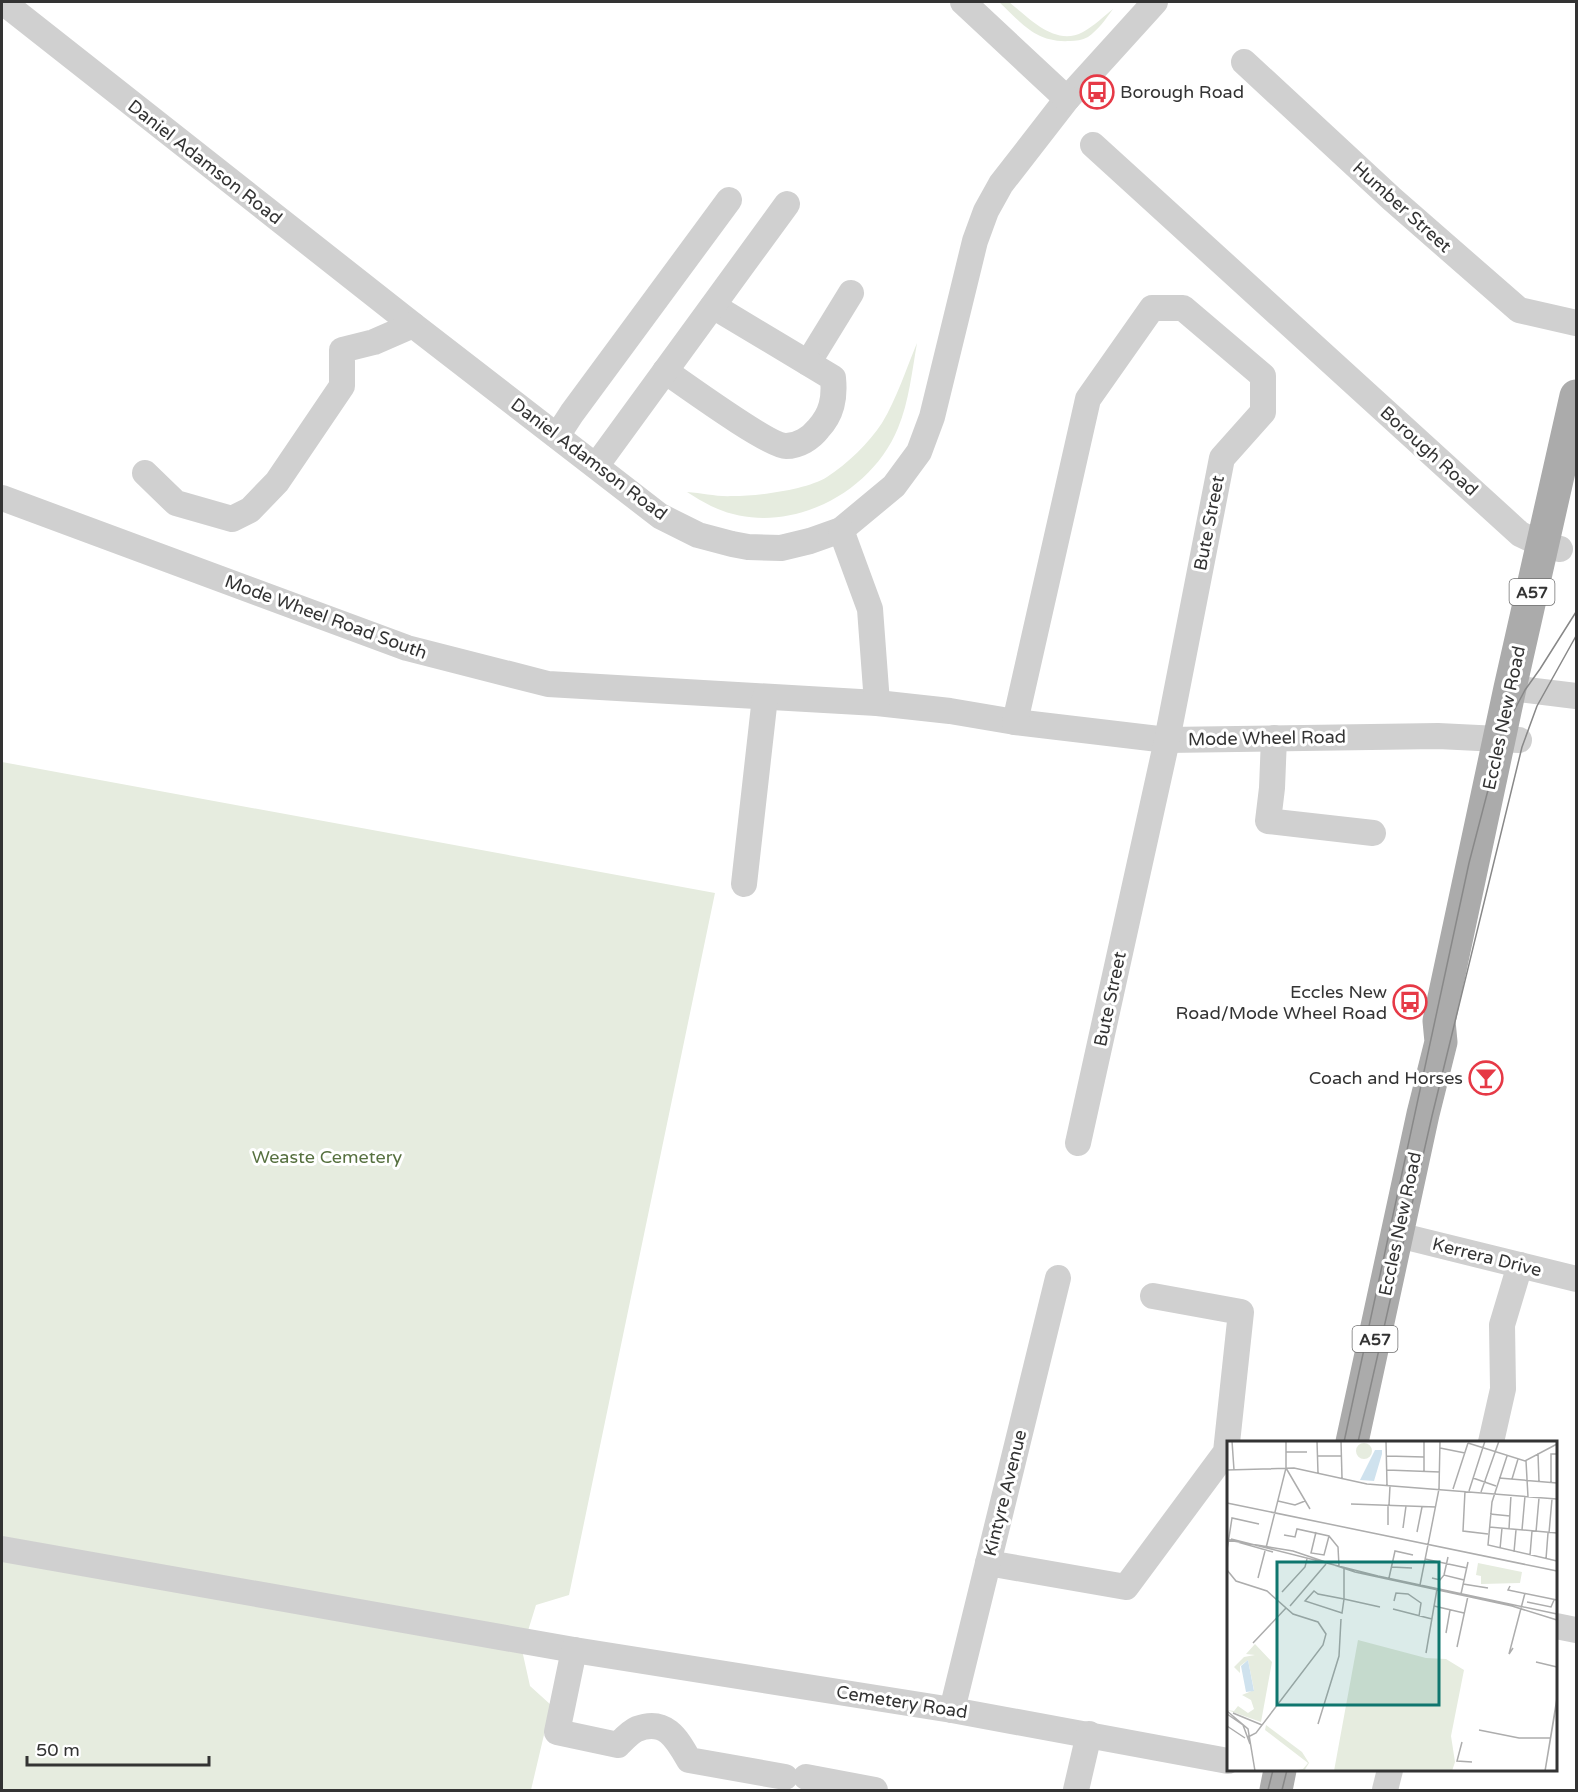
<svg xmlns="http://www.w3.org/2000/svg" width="1578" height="1792" font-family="'Varela Round',sans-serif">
<rect width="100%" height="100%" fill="#fff"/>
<g fill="#e6ecdf">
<path d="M 999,2 L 1009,2 C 1029,18 1055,47 1083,32 C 1094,26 1104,16 1113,9 C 1106,19 1098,30 1088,37 C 1082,40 1076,41 1070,41 C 1035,43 1022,23 999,2 Z"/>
<path d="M 917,343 C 912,371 909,402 898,428 C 870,497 781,540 711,506 C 703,502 695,497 687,492 C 703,493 717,497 733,496 C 758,496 806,490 827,477 C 847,464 869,443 882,423 C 897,398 906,369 917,343 Z"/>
<path d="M 2,762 L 715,893 L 569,1595 L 536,1605 L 522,1650 L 530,1686 L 551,1705 L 531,1790 L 2,1790 Z"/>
</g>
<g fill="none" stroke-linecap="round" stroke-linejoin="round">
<g stroke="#d0d0d0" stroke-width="26">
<path d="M 3,2 L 413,325 L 660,516 L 698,535 L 732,544 L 748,547 L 781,548 L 810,541 L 841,530 L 894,486 L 919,452 L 932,417 L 975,241 L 986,211 L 1001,184 L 1067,99 L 1155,2"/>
<path d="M 963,2 L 1067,99"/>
<path d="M 1244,62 L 1392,199 L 1519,310 L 1576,323"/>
<path d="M 1093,145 L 1520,534 L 1543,545 L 1560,549"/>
<path d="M 808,363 L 851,293"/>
<path d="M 665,371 C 684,384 769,446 786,446 C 799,446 811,438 818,429 C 832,414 835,398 833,378 L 713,306"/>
<path d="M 557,436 L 572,413 L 729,200"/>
<path d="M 596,466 L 787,204"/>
<path d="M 145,473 L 176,503 L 232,519 L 250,510 L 277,482 L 342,386 L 342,350 L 374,342 L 413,325"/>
<path d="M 2,498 L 407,648 L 548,684 L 877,703 L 950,711 L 1015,722 L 1167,740 L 1438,736 L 1519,740"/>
<path d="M 841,530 L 870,609 L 877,703"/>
<path d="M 1510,688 L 1576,696"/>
<path d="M 1015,722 L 1088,399 L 1152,308 L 1183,308 L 1263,376 L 1263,412 L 1222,458 L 1167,740 L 1078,1143"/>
<path d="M 1274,738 L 1272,788 L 1268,821 L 1373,833"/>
<path d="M 744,884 L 765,697"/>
<path d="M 1398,1235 L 1576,1279"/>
<path d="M 1491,1442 L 1503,1389 L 1502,1325 L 1520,1265"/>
<path d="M 2,1549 L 574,1650 L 952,1710 L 1228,1761"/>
<path d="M 988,1563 L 1126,1587 L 1226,1452 L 1241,1312 L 1153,1296"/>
<path d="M 1556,1626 L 1576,1630"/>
<path d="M 574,1650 L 557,1732 L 618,1745 C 623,1740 630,1732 637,1729 C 666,1718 677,1739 689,1760 L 785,1777"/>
<path d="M 952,1710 L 1058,1278"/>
<path d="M 806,1777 L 875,1790"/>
<path d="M 1076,1790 L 1089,1734"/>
<path d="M 1385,1790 L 1390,1770"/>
</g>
<g stroke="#ababab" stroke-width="33">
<path d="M 1352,1442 L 1423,1114 L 1441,1042 L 1439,1021 L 1510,688 L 1576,396"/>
<path d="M 1276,1790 L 1280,1770"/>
</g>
<g stroke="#888" stroke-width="1.5">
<path d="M 1344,1442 L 1469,863 L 1500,744 L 1509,720 L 1525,690 L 1540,669 L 1576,612"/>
<path d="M 1358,1442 L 1432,1116 L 1522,747 L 1537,706 L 1576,636"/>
<path d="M 1268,1790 L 1273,1770"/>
<path d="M 1282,1790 L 1287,1770"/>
</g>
</g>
<defs>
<g id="bus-ring" transform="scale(1.725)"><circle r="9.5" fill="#fff" stroke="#e63946" stroke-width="1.5"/><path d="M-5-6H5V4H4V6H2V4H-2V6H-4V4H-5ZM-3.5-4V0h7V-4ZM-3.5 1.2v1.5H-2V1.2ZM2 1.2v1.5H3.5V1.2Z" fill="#e63946"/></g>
<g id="bar-ring" transform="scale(1.725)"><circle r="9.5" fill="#fff" stroke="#e63946" stroke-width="1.5"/><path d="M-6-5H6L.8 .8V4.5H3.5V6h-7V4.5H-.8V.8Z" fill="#e63946"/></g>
</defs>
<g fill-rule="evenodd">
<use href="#bus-ring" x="1097" y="92"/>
<use href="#bus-ring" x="1410" y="1002"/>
<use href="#bar-ring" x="1486" y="1078"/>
</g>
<g text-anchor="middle" stroke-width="6" stroke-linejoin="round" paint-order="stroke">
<g fill="#fff" stroke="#707070" stroke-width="1.5">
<rect x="1509.5" y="579" width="45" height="26" rx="4.5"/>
<rect x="1352.5" y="1326" width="45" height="26" rx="4.5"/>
</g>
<g font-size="16" font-weight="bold" fill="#333">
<text x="1532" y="598">A57</text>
<text x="1375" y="1345">A57</text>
</g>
<g font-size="18" fill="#333" stroke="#fff" text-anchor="end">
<text x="1120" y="98" text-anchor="start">Borough Road</text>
<text x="1387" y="998">Eccles New<tspan x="1387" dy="21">Road/Mode Wheel Road</tspan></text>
<text x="1463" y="1084">Coach and Horses</text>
</g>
<g font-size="18" fill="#333" stroke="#fff">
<text transform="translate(205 162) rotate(38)" y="6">Daniel Adamson Road</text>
<text transform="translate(1402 207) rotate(42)" y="6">Humber Street</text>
<text transform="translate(1429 451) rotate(42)" y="6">Borough Road</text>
<text transform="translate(589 459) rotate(37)" y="6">Daniel Adamson Road</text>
<text transform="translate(1209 523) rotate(-79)" y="6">Bute Street</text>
<text transform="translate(326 617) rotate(20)" y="6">Mode Wheel Road South</text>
<text transform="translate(1504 718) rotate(-78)" y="6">Eccles New Road</text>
<text transform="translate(1267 738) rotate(-1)" y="6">Mode Wheel Road</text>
<text transform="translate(1110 999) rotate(-78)" y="6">Bute Street</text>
<text transform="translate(1400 1224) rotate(-78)" y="6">Eccles New Road</text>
<text transform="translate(1487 1257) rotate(14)" y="6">Kerrera Drive</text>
<text transform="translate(1005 1493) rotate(-76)" y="6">Kintyre Avenue</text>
<text transform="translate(902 1702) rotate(9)" y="6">Cemetery Road</text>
</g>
<g font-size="18" fill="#56703f" stroke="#fff">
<text x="327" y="1163">Weaste Cemetery</text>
</g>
</g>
<g transform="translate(1227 1441)">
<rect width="330" height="330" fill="#fff"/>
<path d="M129 10a8 8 0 1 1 16 0a8 8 0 1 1-16 0ZM 251,122 L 295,131 L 293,142 L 254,143 L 254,135 L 249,134 ZM 131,199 L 199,217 L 219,218 L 237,229 L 224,295 L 228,321 L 225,330 L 107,330 ZM 28,203 L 45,221 L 34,281 L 0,269 L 7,270 L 11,265 L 21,272 L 27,268 L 24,259 L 15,254 L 27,249 L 21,219 L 13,225 L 13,232 L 7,226 L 17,216 L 28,214 L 19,213 ZM 39,284 L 75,311 L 82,322 L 77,330 L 64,330 L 76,328 L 81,322 L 38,289 Z" fill="#e6ecdf"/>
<path d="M 148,9 L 155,9 L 155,13 L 147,40 L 133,39 ZM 21,219 L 27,250 L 19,251 L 14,225 Z" fill="#cfe2ee"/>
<path fill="none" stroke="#adadad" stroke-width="1.5" d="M 5,0 L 7,29M 90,0 L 91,32M 114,0 L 115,37M 159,0 L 160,44M 241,2 L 298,20 L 330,3M 213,7 L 238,12M 59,11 L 80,11M 311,12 L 312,41M 91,15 L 114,15M 160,15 L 197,16M 280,15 L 265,61 L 261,104 L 330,120M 299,20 L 301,56M 59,27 L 83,68M 0,29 L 67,27 L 140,43 L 330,58M 160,29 L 213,31M 197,30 L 197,0M 246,37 L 269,45M 272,37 L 330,42M 285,38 L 291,18M 324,41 L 324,13 L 330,13M 226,48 L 241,2M 238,50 L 236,90 L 261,93M 242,50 L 258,0M 254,51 L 272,0M 51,60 L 68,64 L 78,60M 0,62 L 330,130M 124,63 L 209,66M 162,64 L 163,45M 263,73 L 283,75M 161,84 L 161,64M 262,86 L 330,92M 176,87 L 179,65M 282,88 L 284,54M 295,89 L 298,55M 89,91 L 84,112 L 97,114 L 102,95M 190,91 L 195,66M 309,91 L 312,57M 322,92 L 325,58M 57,94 L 68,96 L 70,88 L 102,95 L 111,106 L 112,125M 0,98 L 46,111M 4,98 L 151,135 L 330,173M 0,99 L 66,110 L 128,131 L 285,165 L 330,179M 39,107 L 59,27 L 59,0M 273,108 L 275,87M 0,109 L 5,77 L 32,83M 287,111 L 289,89M 303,114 L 305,90M 198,118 L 240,127M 319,118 L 321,92M 117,126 L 117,158 L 115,172 L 78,160 L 87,150 L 91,153 L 117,158 L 153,166M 164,126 L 185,127M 0,129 L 9,140 L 40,150 L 66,173 L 91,181 L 99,193 L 96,204 L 29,292 L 21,296M 217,134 L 221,116M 31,137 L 38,110M 162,137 L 168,110 L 186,114M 205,137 L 213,139 L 217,134 L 237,139M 236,143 L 261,147M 193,144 L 212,48 L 213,0M 283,145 L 281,149 L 330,159M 55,151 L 78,126 L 80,118M 234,153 L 241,121M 167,160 L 169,152 L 181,153 L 194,162 L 192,175M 300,161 L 324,166 L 327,159M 63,165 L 99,123M 207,165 L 237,172M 166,168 L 205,178M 219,192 L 223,169M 26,202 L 59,167M 230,206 L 241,155M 286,207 L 282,213 L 298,152M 199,212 L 210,148M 309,221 L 330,226M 0,270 L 21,288 L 28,330M 6,272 L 35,284M 0,273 L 16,284 L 23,303M 91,283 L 112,215 L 114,178M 0,285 L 18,297M 252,289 L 292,297 L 324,297M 235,301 L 230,320 L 245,321M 318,330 L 330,257M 318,330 L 330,259"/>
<path fill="#0f766e" fill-opacity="0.15" stroke="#0f766e" stroke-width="3" d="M 50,121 L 212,121 L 212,264 L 50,264 Z"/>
<rect width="330" height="330" fill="none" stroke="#333" stroke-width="3"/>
</g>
<rect width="1578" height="1792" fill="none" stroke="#333333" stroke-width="6"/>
<path d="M27 1756v9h182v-9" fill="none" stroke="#333333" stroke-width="3"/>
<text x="36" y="1756" font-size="18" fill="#333333" stroke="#ffffff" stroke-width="4.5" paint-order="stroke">50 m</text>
</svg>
